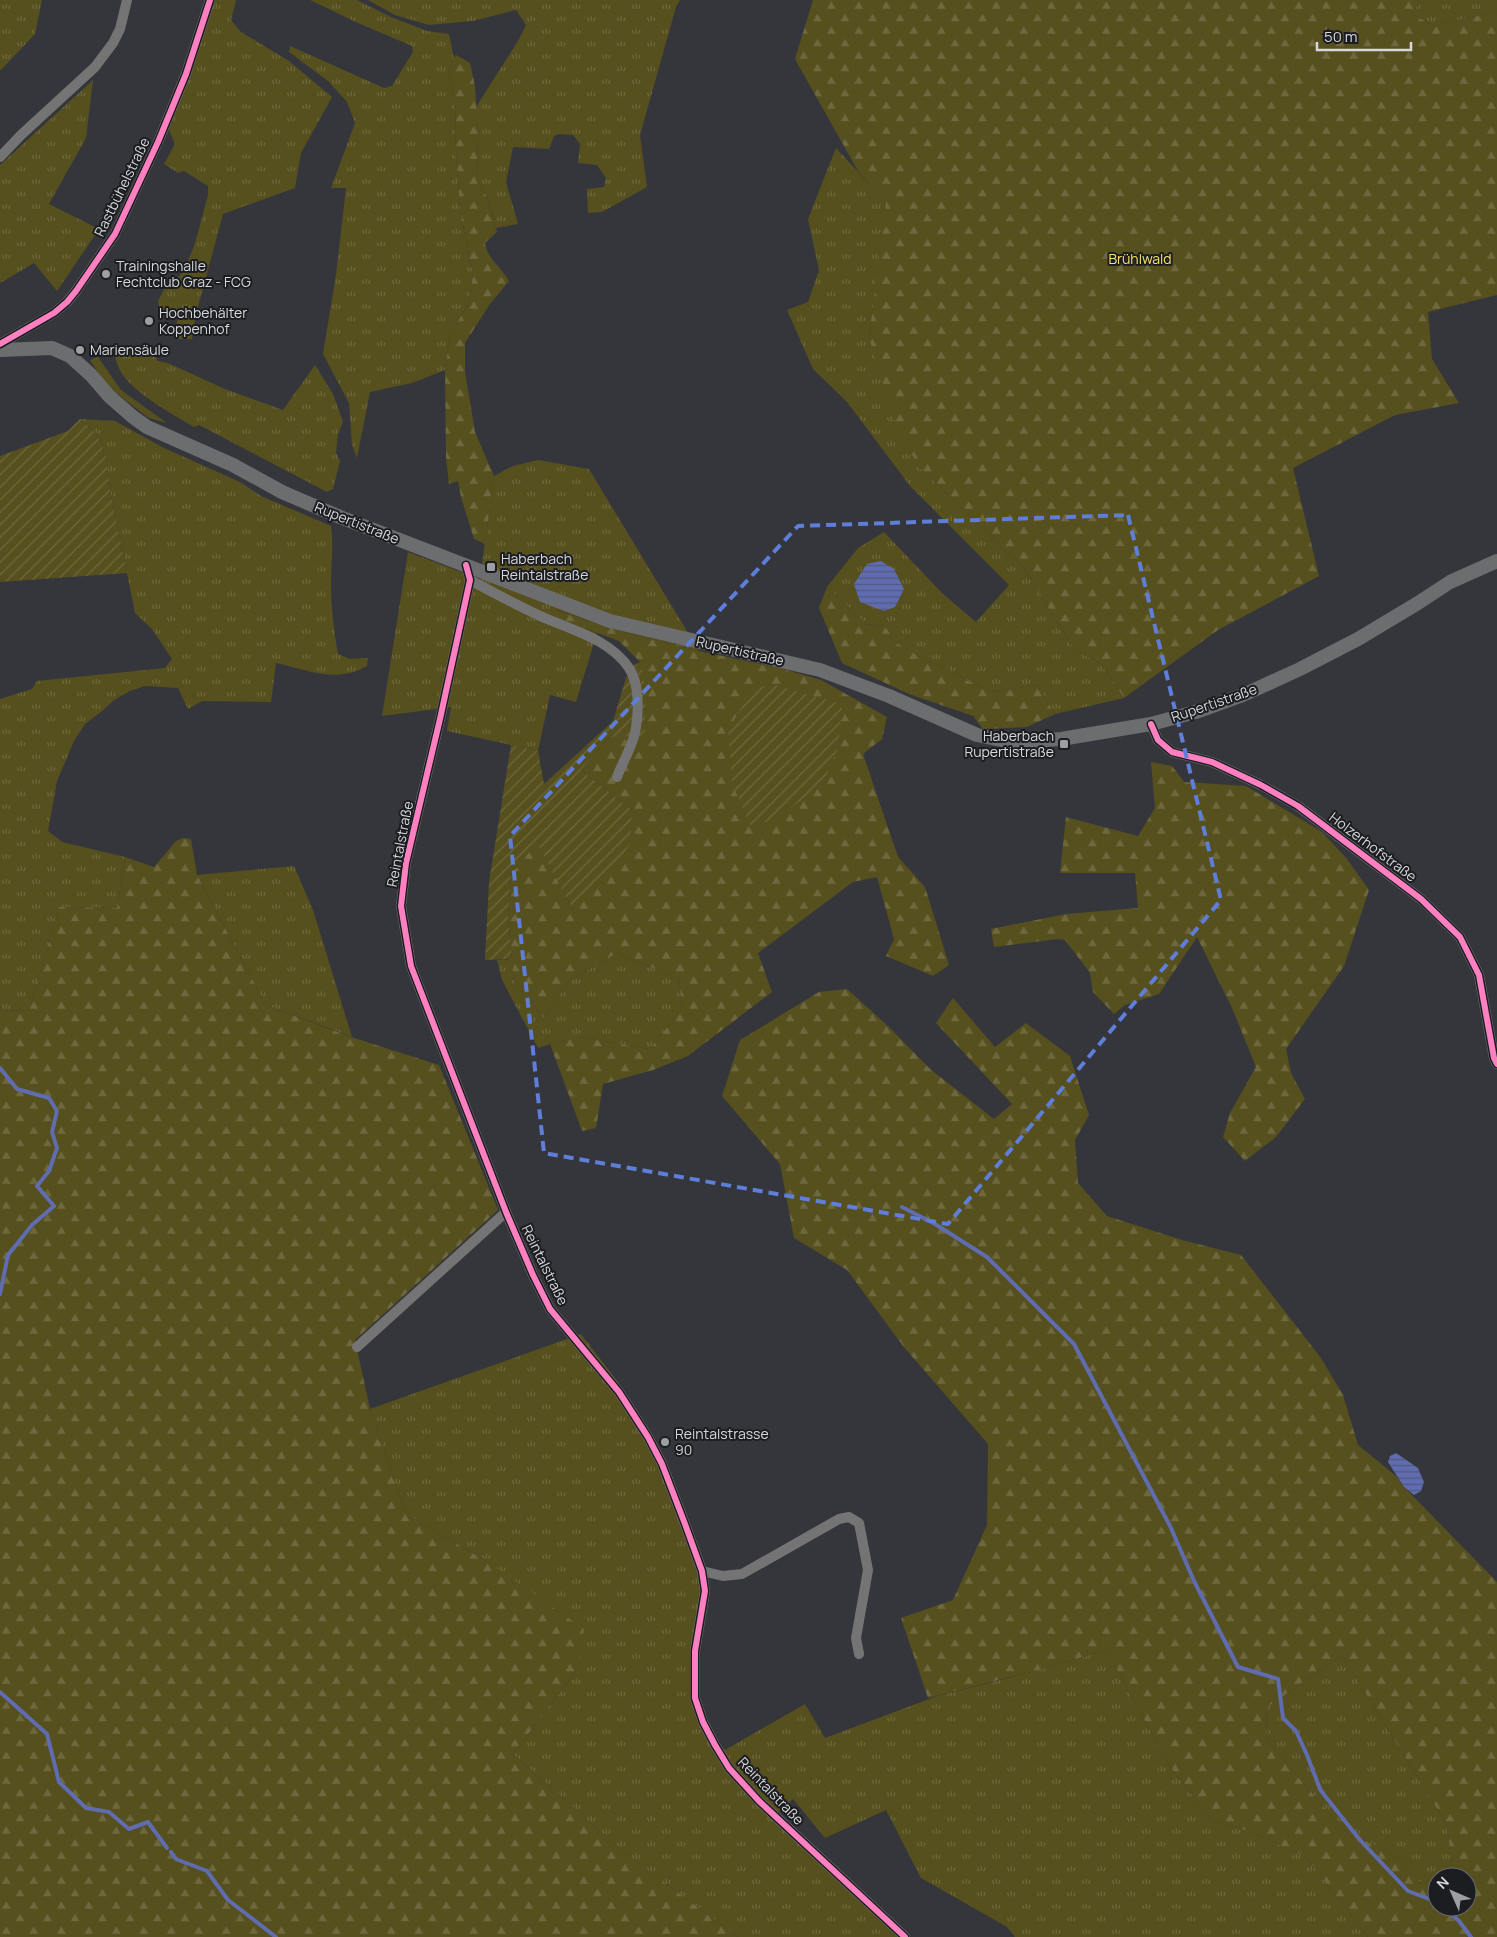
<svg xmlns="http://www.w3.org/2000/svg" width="1497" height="1937" font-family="Manrope,sans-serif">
<defs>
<pattern id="grass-tufts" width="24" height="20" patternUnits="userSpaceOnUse" patternTransform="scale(1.25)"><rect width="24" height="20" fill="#564f1e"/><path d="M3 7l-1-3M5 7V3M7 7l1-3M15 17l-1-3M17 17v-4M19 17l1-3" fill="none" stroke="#6e683e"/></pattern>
<pattern id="forest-firs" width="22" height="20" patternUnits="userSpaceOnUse" patternTransform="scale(1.25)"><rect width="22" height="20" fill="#564f1e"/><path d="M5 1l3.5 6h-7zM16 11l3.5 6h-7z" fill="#6e683e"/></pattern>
<pattern id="garden-furrows" width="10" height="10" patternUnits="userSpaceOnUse" patternTransform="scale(1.25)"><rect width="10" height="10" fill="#564f1e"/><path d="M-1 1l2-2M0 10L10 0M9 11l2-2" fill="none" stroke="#6e683e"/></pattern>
<pattern id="water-rules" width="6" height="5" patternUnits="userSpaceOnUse" patternTransform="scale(1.25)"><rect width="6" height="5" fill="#606cb0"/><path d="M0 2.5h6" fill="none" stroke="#52597e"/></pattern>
</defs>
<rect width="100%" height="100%" fill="#35363b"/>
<g fill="url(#grass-tufts)">
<path d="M 0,0 L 42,0 L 35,34 L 0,71 Z"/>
<path d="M 215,0 L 236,0 L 231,20 L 241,32 L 289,61 L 332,97 L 301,153 L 295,188 L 223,214 L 196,314 L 192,339 L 174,339 L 178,316 L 160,310 L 158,301 L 166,286 C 191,279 201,218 208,195 L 208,186 L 184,171 L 178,173 L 164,164 L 175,144 L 169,130 Z"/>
<path d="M 310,0 L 357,0 L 391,17 L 427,31 L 449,34 L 454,59 L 448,69 L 455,99 L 456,150 L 460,211 L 473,274 L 469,302 L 450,335 L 445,370 L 412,383 L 370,392 L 357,458 L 352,445 L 349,403 L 323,354 L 336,275 L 346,188 L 331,188 L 355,123 L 347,102 L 328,81 L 289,52 L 290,46 L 384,88 L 392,86 L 413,52 L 412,46 L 358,23 Z"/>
<path d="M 368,0 L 680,0 L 676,7 L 640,135 L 647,187 L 602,212 L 588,213 L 587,189 L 604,187 L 606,178 L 597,165 L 578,163 L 580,144 L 573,135 L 559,134 L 554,136 L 549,149 L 513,147 L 506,182 L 518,224 L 496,228 L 488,199 L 477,180 L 478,136 L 476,107 L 518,41 L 526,25 L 516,10 L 473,21 L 429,25 L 395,15 Z"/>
<path d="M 1418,0 L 1497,0 L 1497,11 L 1434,26 L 1414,15 Z"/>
<path d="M 93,80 L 86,138 L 49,204 L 99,229 L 57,291 L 34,263 L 0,283 L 0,165 Z"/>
<path d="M 836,148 L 887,203 L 869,337 L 918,466 L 1024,568 L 1074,649 L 1101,664 L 1124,698 L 1055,714 L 1037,685 L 996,692 L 966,680 L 949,669 L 927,661 L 895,642 L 885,626 L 866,624 L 827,587 L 858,548 L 884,532 L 942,593 L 976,622 L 1009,585 L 910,486 L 847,402 L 813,369 L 787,310 L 808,302 L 819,270 L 808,219 Z"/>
<path d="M 114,350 L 157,352 L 154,355 L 158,361 L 170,364 L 225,389 L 283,410 L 315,365 L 333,394 L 343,422 L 338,434 L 336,453 L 340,461 L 333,489 L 327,492 L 199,425 L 194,427 C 172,414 126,389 118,366 C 116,361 115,355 114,350 Z"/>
<path d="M 98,357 L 121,390 L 167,423 L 149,418 L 129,403 L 106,384 L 90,360 Z"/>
<path d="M 80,419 L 115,421 L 164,448 L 240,482 L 261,496 L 331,526 C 334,545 331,565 331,584 C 331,607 334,631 338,654 L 350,659 L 368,658 L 367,666 C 335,684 309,670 276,663 L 271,702 L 202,701 L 188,709 L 178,688 L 145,686 L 130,691 L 114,700 L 101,712 L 85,724 L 74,741 L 57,781 L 48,831 L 62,842 L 125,857 L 117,908 L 59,907 L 29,1011 L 3,1010 L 0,1005 L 0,699 L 32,689 L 37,681 L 165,668 L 172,659 L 152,629 L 135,613 L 110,489 L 106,456 L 97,434 Z"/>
<path d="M 538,460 L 589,469 L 699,651 L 627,633 L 557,610 L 560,619 L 597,633 L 576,702 L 550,695 L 538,751 L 447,731 L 451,707 L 382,716 L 408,552 L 480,579 L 494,476 L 513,466 Z"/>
<path d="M 294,866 L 313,910 L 352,1037 L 266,1005 L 197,875 Z"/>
<path d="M 617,953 L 679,979 L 682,1008 L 650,1049 L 579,1037 L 550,1044 L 538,1048 L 502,980 L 497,960 L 512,959 L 514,983 L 544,1018 L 569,981 Z"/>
<path d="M 581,1334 L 618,1382 L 662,1464 L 702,1571 L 695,1698 L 715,1745 L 725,1750 L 805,1704 L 825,1738 L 937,1696 L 1046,1668 L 1106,1650 L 1171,1768 L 1213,1821 L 1252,1832 L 1306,1857 L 1368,1937 L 1015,1937 L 1007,1927 L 921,1878 L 886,1810 L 825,1838 L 793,1799 L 775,1815 L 905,1937 L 738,1937 L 622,1851 L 513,1754 L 578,1668 L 488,1562 L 406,1514 L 370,1409 Z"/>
<path d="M 1342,1655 L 1447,1825 L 1452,1868 L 1422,1884 L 1398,1858 L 1343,1829 L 1266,1740 L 1267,1707 Z"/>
</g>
<g fill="url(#forest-firs)" fill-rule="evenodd">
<path d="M 813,0 L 1418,0 L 1414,15 L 1434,26 L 1497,11 L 1497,295 L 1428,312 L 1432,359 L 1459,403 L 1395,415 L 1293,468 L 1319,576 L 1218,630 L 1124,698 L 1101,664 L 1074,649 L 1024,568 L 918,466 L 893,418 L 869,337 L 886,203 L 858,171 L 795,59 Z"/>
<path d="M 456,55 L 470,63 L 475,86 L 478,134 L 477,180 L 488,199 L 497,232 L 485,243 C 487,258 501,267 509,281 L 490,304 L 465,343 L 465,372 L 475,432 L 494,476 L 485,544 L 474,539 L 461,497 L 458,481 L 449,484 L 446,458 L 445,370 L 450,335 L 469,302 L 473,274 L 460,211 L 456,150 L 455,99 L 448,69 Z"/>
<path d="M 827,587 L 866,624 L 885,626 L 895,642 L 927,661 L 949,669 L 966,680 L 996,692 L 1037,685 L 1055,714 L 1027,727 L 983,729 L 973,716 L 909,694 L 842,663 L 819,608 Z"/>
<path d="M 556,610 L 627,633 L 699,651 L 780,668 L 821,680 L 887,717 L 882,739 L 863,754 L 898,857 L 925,887 L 949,965 L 933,976 L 886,956 L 894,939 L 877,877 L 853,882 L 758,953 L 772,992 L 688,1056 L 653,1070 L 603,1084 L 596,1128 L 582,1131 L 550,1044 L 579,1037 L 650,1049 L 682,1008 L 679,979 L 617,953 L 569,981 L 544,1018 L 514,983 L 508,917 L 511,874 L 537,842 L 573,910 L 632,810 L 581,770 L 609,737 L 640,662 L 619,641 L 560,619 Z"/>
<path d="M 1151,762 L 1172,766 L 1184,782 L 1246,786 L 1322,832 L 1347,859 L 1369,890 L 1344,966 L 1286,1049 L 1291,1073 L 1305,1099 L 1276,1137 L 1245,1161 L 1223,1137 L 1230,1113 L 1256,1067 L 1232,1008 L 1197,937 L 1159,994 L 1125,1005 L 1114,1014 L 1093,992 L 1090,973 L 1065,940 L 1058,939 L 994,947 L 991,929 L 1066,914 L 1138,908 L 1135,873 L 1060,873 L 1066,817 L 1138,836 L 1155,808 Z"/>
<path d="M 183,838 L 191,839 L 197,875 L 266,1005 L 348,1036 L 439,1065 L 498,1210 L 355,1340 L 370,1409 L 406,1514 L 488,1562 L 584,1629 L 578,1668 L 513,1754 L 622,1851 L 738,1937 L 0,1937 L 0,1005 L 3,1010 L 29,1011 L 59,907 L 117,908 L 125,857 L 154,867 L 176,841 Z"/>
<path d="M 847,989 L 889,1027 L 930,1069 L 994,1119 L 1012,1104 L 936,1023 L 953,998 L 995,1047 L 1026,1023 L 1070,1056 L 1089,1115 L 1075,1140 L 1078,1183 L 1107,1216 L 1182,1240 L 1241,1255 L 1321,1358 L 1343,1395 L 1358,1445 L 1396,1476 L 1404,1487 L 1497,1582 L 1497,1937 L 1368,1937 L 1306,1857 L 1252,1832 L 1213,1821 L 1171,1768 L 1106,1650 L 1046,1668 L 928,1698 L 901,1618 L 953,1600 L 987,1525 L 988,1444 L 903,1346 L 847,1270 L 794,1238 L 780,1164 L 722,1096 L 740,1040 L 819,992 ZM 1342,1655 L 1447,1825 L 1452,1868 L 1422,1884 L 1398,1858 L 1343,1829 L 1266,1740 L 1267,1707 ZM 1437,1877 L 1467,1877 L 1467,1907 L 1437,1907 Z"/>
</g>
<g fill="url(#garden-furrows)">
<path d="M 80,419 L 97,434 L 106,456 L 110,489 L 127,573 L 0,582 L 0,456 L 68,431 Z"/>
<path d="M 640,662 L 646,690 L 645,736 L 609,737 L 581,770 L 632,810 L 630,844 L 599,888 L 573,910 L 537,843 L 511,874 L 508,917 L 512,959 L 485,960 L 489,882 L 511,745 L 538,751 L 544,784 L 613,721 L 629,668 Z"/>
<path d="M 771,684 L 842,704 L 838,748 L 822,786 L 773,820 L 751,826 L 732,784 L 728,730 L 752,690 Z"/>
</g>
<g fill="url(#water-rules)">
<path d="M 881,561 L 894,569 L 904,589 L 895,607 L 884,611 L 860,602 L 854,584 L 867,564 Z"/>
<path d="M 1396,1453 L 1418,1468 L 1424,1482 L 1421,1491 L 1414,1495 L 1404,1487 L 1388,1462 L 1390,1456 Z"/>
</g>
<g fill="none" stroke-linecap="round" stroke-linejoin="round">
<g stroke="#606cb0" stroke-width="4">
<path d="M 0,1068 L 17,1089 L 49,1098 L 57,1111 L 52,1132 L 57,1148 L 49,1171 L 37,1186 L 54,1206 L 32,1225 L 8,1255 L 0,1294"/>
<path d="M 902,1207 L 935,1224 L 987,1257 L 1074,1344 L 1171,1528 L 1194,1581 L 1238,1667 L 1278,1679 L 1283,1718 L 1296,1731 L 1307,1755 L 1320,1789 L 1325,1796 L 1360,1840 L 1408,1891 L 1437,1902"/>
<path d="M 0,1692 L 47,1734 L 59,1782 L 86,1808 L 109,1812 L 129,1829 L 148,1822 L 167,1848"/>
<path d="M 171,1852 L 176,1859 L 207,1871 L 228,1900 L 276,1937"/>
<path d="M 1443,1907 L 1459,1921 L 1471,1937"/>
</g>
<g stroke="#747474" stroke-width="10">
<path d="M 0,157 L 21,135 L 95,67 L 113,43 L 120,29 L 127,0"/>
<path d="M 0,344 L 54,313 L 67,302 L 76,291 L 115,234 L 158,142 L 186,74 L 210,0"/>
<path d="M 466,565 L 470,580 L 440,719 L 406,863 L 401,906 L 411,966 L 506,1212 L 533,1275 L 550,1309 L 619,1392 L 648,1437 L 662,1464 L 685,1524 L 702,1571 L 705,1591 L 695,1651 L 695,1698 L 703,1722 L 715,1745 L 729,1768 L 759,1801 L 905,1937"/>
<path d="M 470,580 C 492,592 515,604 538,615 C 568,629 609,638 629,668 C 639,683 639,709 636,727 C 635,742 622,763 617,777"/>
<path d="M 1151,724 L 1158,740 L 1172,752 L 1212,762 L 1261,785 L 1298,806 L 1421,899 L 1460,937 L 1479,975 L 1494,1058 L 1497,1064"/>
<path d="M 357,1347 L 506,1212"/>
<path d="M 702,1571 L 723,1576 L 742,1574 L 839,1519 L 849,1517 L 859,1523 L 868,1570 L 856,1638 L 859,1654"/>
</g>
<path stroke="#6c6d6e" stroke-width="14" d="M 0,350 L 52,348 L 70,356 L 91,375 L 109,396 L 133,417 L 147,427 L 233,465 L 282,492 L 340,517 L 610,621 L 820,670 L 889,696 L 977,735 L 1011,742 L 1061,739 L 1151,724 L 1199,711 L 1243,695 L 1300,669 L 1358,639 L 1418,603 L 1450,582 L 1497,561"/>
<g stroke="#1c1d21" stroke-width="9">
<g id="cycleway">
<path d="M 0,344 L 54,313 L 67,302 L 76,291 L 115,234 L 158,142 L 186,74 L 210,0"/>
<path d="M 466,565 L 470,580 L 440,719 L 406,863 L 401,906 L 411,966 L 506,1212 L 533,1275 L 550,1309 L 619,1392 L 648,1437 L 662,1464 L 685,1524 L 702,1571 L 705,1591 L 695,1651 L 695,1698 L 703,1722 L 715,1745 L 729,1768 L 759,1801 L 905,1937"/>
<path d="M 1151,724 L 1158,740 L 1172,752 L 1212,762 L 1261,785 L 1298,806 L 1421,899 L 1460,937 L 1479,975 L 1494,1058 L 1497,1064"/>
</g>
</g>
<use href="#cycleway" stroke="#ff80c0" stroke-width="6"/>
</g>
<path fill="none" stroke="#5e7eda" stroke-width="4" stroke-dasharray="10 6" stroke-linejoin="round" d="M 1128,515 L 1221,900 L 948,1224 L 544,1153 L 510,836 L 798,526 Z"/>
<g fill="#9e9fa4" stroke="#1c1d21" stroke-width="2">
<circle cx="106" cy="274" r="5"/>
<circle cx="149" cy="321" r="5"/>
<circle cx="80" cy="350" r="5"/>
<rect x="486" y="562" width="10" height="10" rx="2.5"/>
<rect x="1059" y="739" width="10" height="10" rx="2.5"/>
<circle cx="665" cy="1442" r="5"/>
</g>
<g text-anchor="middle" stroke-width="4" stroke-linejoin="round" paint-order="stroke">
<g font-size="14" fill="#d7d8dd" stroke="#1c1d21">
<text transform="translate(122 187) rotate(-64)" y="5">Rastbühelstraße</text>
<text transform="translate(357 523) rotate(22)" y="5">Rupertistraße</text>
<text transform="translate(740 651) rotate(13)" y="5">Rupertistraße</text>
<text transform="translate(1214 703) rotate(-19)" y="5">Rupertistraße</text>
<text transform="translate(400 844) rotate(-79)" y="5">Reintalstraße</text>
<text transform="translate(1373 847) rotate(37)" y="5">Holzerhofstraße</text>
<text transform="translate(545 1265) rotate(64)" y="5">Reintalstraße</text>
<text transform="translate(771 1791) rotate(46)" y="5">Reintalstraße</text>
</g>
<g font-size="14" fill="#f9e567" stroke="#1c1d21">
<text x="1140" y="264">Brühlwald</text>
</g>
<g font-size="14" fill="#d7d8dd" stroke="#1c1d21" text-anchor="start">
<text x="116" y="271">Trainingshalle<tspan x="116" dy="16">Fechtclub Graz - FCG</tspan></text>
<text x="159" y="318">Hochbehälter<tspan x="159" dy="16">Koppenhof</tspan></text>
<text x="90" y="355">Mariensäule</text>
<text x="501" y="564">Haberbach<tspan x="501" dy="16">Reintalstraße</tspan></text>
<text x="1054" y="741" text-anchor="end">Haberbach<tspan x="1054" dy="16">Rupertistraße</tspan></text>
<text x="675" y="1439">Reintalstrasse<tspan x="675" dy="16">90</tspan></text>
</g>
</g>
<g transform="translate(1452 1892) rotate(315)"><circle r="24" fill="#1c1d21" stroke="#67686c"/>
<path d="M0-4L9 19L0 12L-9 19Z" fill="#9e9fa4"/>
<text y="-8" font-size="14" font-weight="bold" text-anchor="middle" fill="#d7d8dd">N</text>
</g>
<path d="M1317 42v8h94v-8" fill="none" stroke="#d7d8dd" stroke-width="2.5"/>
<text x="1324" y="42" font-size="15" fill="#d7d8dd" stroke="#1c1d21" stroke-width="4" paint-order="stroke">50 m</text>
</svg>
